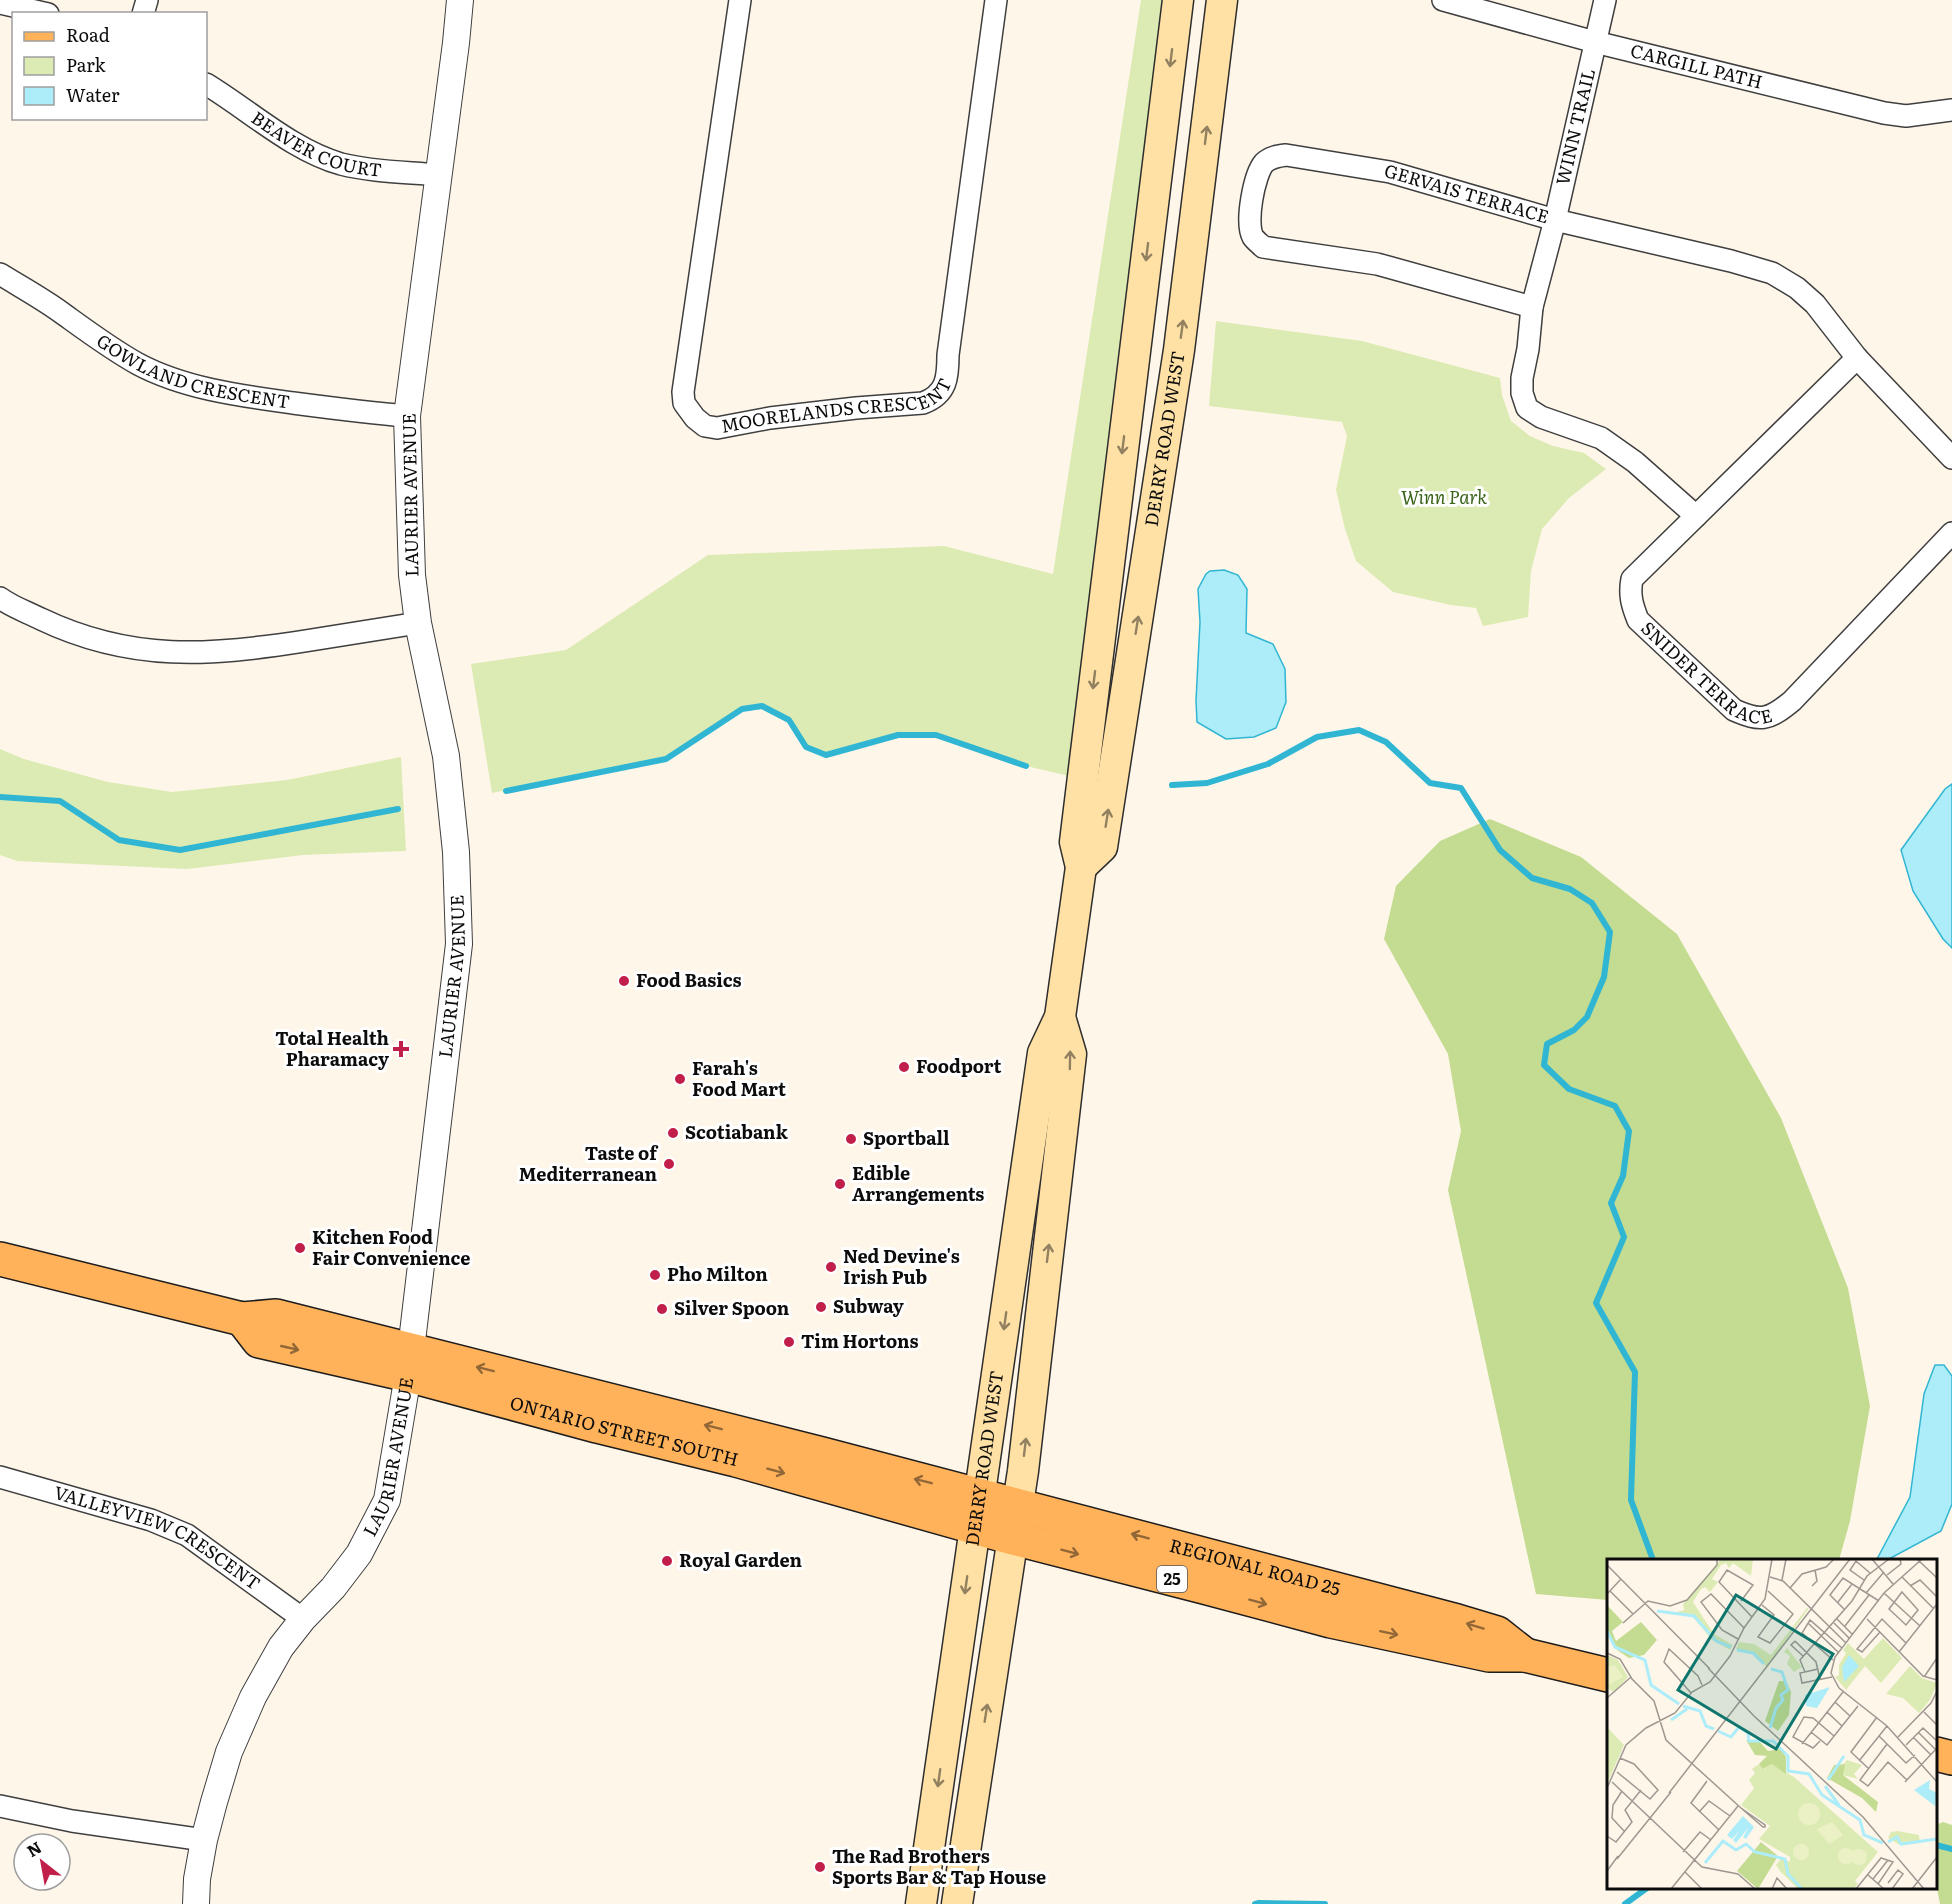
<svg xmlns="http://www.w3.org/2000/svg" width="1952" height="1904" font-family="Literata,serif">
<rect width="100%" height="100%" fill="#fff6ea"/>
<g fill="#dcebb3">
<path d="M 1141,0 L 1189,0 L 1086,780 L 1026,766 L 936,735 L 898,735 L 826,755 L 806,747 L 789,720 L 761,706 L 742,709 L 666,759 L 492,793 L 471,664 L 566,650 L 708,555 L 944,546 L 1053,574 Z"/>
<path d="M 1216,321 L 1362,341 L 1500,378 L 1502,395 L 1511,421 L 1530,436 L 1553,446 L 1584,453 L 1606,469 L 1569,498 L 1542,529 L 1531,571 L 1528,617 L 1483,626 L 1476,608 L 1451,605 L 1393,592 L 1356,561 L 1345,529 L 1336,490 L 1347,436 L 1342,422 L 1209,406 Z"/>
<path d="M 0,749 L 24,759 L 108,782 L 172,792 L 287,780 L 401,757 L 406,851 L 303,855 L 187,869 L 17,861 L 0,855 Z"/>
</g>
<g fill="#c4dc91">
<path d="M 1490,819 L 1581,857 L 1677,934 L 1781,1118 L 1848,1288 L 1870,1406 L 1850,1521 L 1839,1560 L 1608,1560 L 1608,1600 L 1536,1594 L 1448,1190 L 1461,1131 L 1448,1054 L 1384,939 L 1396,886 L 1440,841 Z"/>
<path d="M 1943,1822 L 1952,1825 L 1952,1904 L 1940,1904 L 1936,1883 L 1936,1825 Z"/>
</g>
<g fill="#acedf9" stroke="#30b6d3" stroke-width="1.5">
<path d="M 1224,570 L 1238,575 L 1247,589 L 1246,633 L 1273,644 L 1285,669 L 1286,702 L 1276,728 L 1254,737 L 1226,739 L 1197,722 L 1196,701 L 1200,622 L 1198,589 L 1206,574 L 1210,571 Z"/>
<path d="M 1952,784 L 1952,948 L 1943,939 L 1913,891 L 1901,850 L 1945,789 Z"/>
<path d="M 1935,1365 L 1944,1365 L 1952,1376 L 1952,1504 L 1941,1531 L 1889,1559 L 1877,1559 L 1910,1497 L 1924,1394 Z"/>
</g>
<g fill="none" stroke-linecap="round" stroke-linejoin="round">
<g stroke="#30b6d3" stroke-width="6">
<path d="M 1172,785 L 1207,783 L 1268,764 L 1317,737 L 1359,730 L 1386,742 L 1430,783 L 1461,788 L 1500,850 L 1532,878 L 1570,889 L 1592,903 L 1610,932 L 1604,977 L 1587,1017 L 1574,1030 L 1547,1044 L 1544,1065 L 1569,1089 L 1615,1106 L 1629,1131 L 1623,1176 L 1611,1203 L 1624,1237 L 1596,1303 L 1635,1372 L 1631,1500 L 1653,1560"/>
<path d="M 506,791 L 666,759 L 742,709 L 762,706 L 789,720 L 806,747 L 826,755 L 898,735 L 936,735 L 1026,766"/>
<path d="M 0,797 L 60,801 L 119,840 L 180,850 L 398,809"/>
<path d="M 1936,1845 L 1952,1849"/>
<path d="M 1255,1904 L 1259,1903 L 1325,1904"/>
<path d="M 1625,1904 L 1647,1888"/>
</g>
<g stroke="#3f3f3f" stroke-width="24">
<g id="minor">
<path id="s1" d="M 740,0 L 683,392 L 684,403 L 695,418 L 705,426 L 717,428 L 770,418 L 856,408 L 923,403 C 947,394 948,377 948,355 L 996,0"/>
<path id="s2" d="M 1443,0 L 1595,42 L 1884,113 L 1906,116 L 1952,110"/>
<path d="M 1605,0 L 1555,220 L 1532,307 L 1528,349 L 1522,378 L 1522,393 L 1527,408 L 1541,417 L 1601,438 L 1635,462 L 1696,516"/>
<path d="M 0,3 L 48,14"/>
<path d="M 143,14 L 147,0"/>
<path id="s3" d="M 206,84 C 249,110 292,150 341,164 C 372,172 407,172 439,175"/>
<path id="s4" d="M 0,274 C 21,287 43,299 62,313 C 87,331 111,349 138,364 C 185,389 242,396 293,403 C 331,408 369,413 407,416"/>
<path id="s5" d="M 1532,307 L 1377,264 L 1263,247 C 1260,244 1255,240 1253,237 C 1245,223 1254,175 1264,163 C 1270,157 1278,156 1286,155 L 1390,172 L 1555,220 L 1731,261 L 1772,273 L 1797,288 L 1815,304 L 1857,358 L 1952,458"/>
<path id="s6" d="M 1857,358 L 1632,579 C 1629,595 1632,605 1638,620 L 1734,710 C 1761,722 1769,720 1792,701 L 1952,533"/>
<path d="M 0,598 C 12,607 27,612 41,619 C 131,662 210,656 305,641 C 343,635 381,629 418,623"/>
<path id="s7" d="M 0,1477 L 151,1520 L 187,1535 L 303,1619"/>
<path d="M 0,1806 L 72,1821 L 204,1840"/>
</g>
</g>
<g stroke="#3f3f3f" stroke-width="28">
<g id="tertiary">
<path id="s8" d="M 196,1904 L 197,1879 L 204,1840 L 214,1802 L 229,1752 L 253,1697 L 281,1647 L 303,1619 L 333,1588 L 359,1554 L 387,1500 L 408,1375 L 459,944 L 456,852 L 446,756 L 418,623 L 412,575 L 407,416 L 456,43 L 460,0"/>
</g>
</g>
<g stroke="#2e2e2e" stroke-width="33">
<g id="secondary">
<path id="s9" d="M 1081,867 L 1102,847 L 1179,350 L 1222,0"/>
<path id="s10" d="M 921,1904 L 1043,1053 L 1060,1017 L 1081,867 L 1075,842 L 1178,0"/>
<path d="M 957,1904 L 1023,1471 L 1071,1054 L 1060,1017"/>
</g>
</g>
<g stroke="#1d1d1d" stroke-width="36">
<g id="primary">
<path id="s11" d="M 0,1259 L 242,1319 L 276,1316 L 822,1454 L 1457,1621 L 1497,1633 L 1525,1655"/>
<path id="s12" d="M 242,1319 L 259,1341 L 408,1375 L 597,1426 L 736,1460 L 1013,1538 L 1204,1587 L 1331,1621 L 1489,1655 L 1525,1655 L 1608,1675"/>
<path d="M 1936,1754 L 1952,1758"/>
</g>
</g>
<use href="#minor" stroke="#fff" stroke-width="21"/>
<use href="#tertiary" stroke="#fff" stroke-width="26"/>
<use href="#secondary" stroke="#ffe1a5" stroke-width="30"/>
<use href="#primary" stroke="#ffb25a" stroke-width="33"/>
</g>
<defs><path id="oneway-shaft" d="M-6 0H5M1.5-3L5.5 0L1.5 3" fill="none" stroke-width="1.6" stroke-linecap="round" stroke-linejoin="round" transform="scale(1.5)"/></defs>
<g stroke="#928160">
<use href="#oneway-shaft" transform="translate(1171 58) rotate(97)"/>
<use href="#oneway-shaft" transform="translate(1206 135) rotate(-83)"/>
<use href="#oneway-shaft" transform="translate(1147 252) rotate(97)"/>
<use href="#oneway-shaft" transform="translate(1182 329) rotate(-82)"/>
<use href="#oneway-shaft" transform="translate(1123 445) rotate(97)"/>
<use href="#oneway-shaft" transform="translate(1137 625) rotate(-81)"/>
<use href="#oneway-shaft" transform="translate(1094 680) rotate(97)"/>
<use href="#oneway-shaft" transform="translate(1107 818) rotate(-81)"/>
<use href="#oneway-shaft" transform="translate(1070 1060) rotate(-89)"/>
<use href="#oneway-shaft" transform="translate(1048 1253) rotate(-83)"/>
<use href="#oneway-shaft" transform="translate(1005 1321) rotate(98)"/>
<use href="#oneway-shaft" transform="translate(1025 1447) rotate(-83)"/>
<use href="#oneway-shaft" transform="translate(966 1585) rotate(98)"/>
<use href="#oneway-shaft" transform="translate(986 1713) rotate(-81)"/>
<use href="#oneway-shaft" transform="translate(939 1778) rotate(98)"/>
</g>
<g stroke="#926737">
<use href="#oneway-shaft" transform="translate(290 1348) rotate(13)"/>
<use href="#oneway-shaft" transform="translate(485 1369) rotate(-166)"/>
<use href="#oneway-shaft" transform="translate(713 1427) rotate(-166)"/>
<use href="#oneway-shaft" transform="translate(776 1471) rotate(15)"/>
<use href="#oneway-shaft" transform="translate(923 1481) rotate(-166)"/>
<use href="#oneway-shaft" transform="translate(1140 1536) rotate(-165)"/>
<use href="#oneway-shaft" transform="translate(1070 1552) rotate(15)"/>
<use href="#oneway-shaft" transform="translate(1258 1602) rotate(15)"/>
<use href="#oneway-shaft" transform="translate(1475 1626) rotate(-163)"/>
<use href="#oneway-shaft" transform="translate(1389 1633) rotate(12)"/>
</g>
<g fill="#c11e4a" stroke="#fff" stroke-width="2">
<circle cx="624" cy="981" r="6"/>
<path d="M398 1040h6v6h6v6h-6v6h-6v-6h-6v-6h6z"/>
<circle cx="904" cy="1067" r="6"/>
<circle cx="680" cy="1079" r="6"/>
<circle cx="673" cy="1133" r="6"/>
<circle cx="851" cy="1139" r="6"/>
<circle cx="669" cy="1164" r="6"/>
<circle cx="840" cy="1184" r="6"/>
<circle cx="300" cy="1248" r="6"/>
<circle cx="831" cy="1267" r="6"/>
<circle cx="655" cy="1275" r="6"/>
<circle cx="821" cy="1307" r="6"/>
<circle cx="662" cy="1309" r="6"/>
<circle cx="789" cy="1342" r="6"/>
<circle cx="667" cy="1561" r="6"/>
<circle cx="820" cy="1867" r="6"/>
</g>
<g text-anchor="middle" stroke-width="6" stroke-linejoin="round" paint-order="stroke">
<rect fill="#fff" stroke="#555" stroke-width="1.5" x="1157" y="1566" width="30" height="26" rx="4.5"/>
<g font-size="16" font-weight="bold" fill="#0c0c0c">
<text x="1172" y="1585">25</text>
</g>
<g font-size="18" fill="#0c0c0c" stroke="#fff">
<text dy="6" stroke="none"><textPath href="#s2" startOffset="262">CARGILL PATH</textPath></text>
<text transform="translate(1576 127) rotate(-77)" y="6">WINN TRAIL</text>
<text dy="6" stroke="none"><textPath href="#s3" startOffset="128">BEAVER COURT</textPath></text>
<text dy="6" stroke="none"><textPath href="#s5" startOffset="576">GERVAIS TERRACE</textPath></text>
<text dy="6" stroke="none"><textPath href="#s4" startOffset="220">GOWLAND CRESCENT</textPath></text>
<text dy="6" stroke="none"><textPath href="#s1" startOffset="574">MOORELANDS CRESCENT</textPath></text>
<text dy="6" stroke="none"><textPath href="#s9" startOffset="442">DERRY ROAD WEST</textPath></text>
<text transform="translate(411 495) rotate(-91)" y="6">LAURIER AVENUE</text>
<text dy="6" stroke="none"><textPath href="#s6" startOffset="447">SNIDER TERRACE</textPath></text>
<text dy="6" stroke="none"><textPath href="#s8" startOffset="984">LAURIER AVENUE</textPath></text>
<text dy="6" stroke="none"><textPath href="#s12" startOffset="404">ONTARIO STREET SOUTH</textPath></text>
<text dy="6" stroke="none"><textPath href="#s8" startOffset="498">LAURIER AVENUE</textPath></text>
<text dy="6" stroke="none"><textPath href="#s10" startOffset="450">DERRY ROAD WEST</textPath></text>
<text dy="6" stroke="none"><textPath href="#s7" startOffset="170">VALLEYVIEW CRESCENT</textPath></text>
<text dy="6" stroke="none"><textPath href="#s11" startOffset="1294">REGIONAL ROAD 25</textPath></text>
</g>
<g font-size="18" font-style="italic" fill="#3a651a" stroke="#fff">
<text x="1444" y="504">Winn Park</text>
</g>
<g font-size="18" font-weight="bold" fill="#0c0c0c" stroke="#fff" text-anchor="start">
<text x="636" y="987">Food Basics</text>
<text x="389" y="1045" text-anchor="end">Total Health<tspan x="389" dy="21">Pharamacy</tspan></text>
<text x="916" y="1073">Foodport</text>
<text x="692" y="1075">Farah's<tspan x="692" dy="21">Food Mart</tspan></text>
<text x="685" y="1139">Scotiabank</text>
<text x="863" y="1145">Sportball</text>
<text x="657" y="1160" text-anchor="end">Taste of<tspan x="657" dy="21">Mediterranean</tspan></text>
<text x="852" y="1180">Edible<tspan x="852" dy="21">Arrangements</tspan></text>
<text x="312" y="1244">Kitchen Food<tspan x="312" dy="21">Fair Convenience</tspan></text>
<text x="843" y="1263">Ned Devine's<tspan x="843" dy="21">Irish Pub</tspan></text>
<text x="667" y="1281">Pho Milton</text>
<text x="833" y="1313">Subway</text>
<text x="674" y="1315">Silver Spoon</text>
<text x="801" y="1348">Tim Hortons</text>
<text x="679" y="1567">Royal Garden</text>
<text x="832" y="1863">The Rad Brothers<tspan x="832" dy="21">Sports Bar &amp; Tap House</tspan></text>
</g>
</g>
<g transform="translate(1607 1559)">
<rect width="330" height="330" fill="#fff6ea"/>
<path d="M 114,0 L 146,0 L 144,17 L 126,4 L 122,9 L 119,4 L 114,6 L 105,20 L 111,23 L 103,33 L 98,28 L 94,30 L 86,43 L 107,75 L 126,86 L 123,91 L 104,80 L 86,58 L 67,54 L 77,51 L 76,45 ZM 200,49 L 202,49 L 160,108 L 145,94 L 129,90 L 132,83 L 147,85 L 164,96 ZM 276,79 L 295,99 L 274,124 L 258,107 L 239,131 L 228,118 L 232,116 L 232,106 L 239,94 L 236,91 L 241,84 L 257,100 ZM 180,89 L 195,108 L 187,113 L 180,105 L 183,97 L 177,93 ZM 0,96 L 11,101 L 21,118 L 7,133 L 0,129 ZM 303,107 L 315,119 L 330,124 L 323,141 L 312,154 L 296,139 L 279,135 ZM 0,168 L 17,186 L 0,225 ZM 240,201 L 255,206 L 247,215 L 251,220 L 236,216 L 235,207 ZM 152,205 L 157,210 L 165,205 L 187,218 L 271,293 L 248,322 L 251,325 L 247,330 L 191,330 L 173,312 L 169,306 L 175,298 L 183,303 L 183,298 L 152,280 L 163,267 L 134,246 L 147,229 L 142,221 L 148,214 L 145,210 ZM 291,272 L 312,276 L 313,284 L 293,286 L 281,279 L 284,273 Z" fill="#dcebb3"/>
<path d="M 0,46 L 16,63 L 5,72 L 9,82 L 34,63 L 50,81 L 37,96 L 22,99 L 10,91 L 0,69 ZM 172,122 L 179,122 L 184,133 L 182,156 L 171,172 L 158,162 ZM 139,181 L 152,182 L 161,192 L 168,191 L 171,185 L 179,198 L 179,215 L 165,205 L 156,210 L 152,205 L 160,197 L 148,196 ZM 238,205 L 236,216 L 271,243 L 269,253 L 255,239 L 220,219 L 227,206 ZM 154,283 L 171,297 L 151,330 L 130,312 Z" fill="#c4dc91"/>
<path d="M 8,106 L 16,118 L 1,126 L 0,108 ZM191 255a11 11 0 1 1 22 0a11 11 0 1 1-22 0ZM 225,263 L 236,276 L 222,285 L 210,270 ZM186 293a8 8 0 1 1 16 0a8 8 0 1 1-16 0ZM231 297a8 8 0 1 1 16 0a8 8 0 1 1-16 0ZM244 298a8 8 0 1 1 16 0a8 8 0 1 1-16 0Z" fill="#ecf1c5"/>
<path d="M 242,96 L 252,107 L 237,123 L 235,108 ZM 223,128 L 210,149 L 199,147 L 198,136 ZM 323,221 L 322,230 L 330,234 L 328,247 L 307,231 ZM 136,257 L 147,268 L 139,280 L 136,278 L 142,268 L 129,284 L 126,281 L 133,271 L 125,280 L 120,276 Z" fill="#acedf9"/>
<path fill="none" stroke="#acedf9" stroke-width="3" d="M 50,52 L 87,57 L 109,82 L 124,88M 0,72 L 8,88 L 38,101 L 44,126 L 72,145M 130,91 L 146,94 L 157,105M 76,147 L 93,152 L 99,167 L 107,170M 64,161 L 80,150M 163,169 L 169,149 L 176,141 L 174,136 L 181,131 L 175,113 L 164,110M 111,172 L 124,178 L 132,168 L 141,174 L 142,182 L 166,182 L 181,197 L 181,212 L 202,215 L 215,236 L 253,261 L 257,276 L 276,284M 221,221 L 237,197M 218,227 L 232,246M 281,283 L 290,278 L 294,285 L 330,280M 98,304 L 116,282 L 129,291 L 139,285 L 148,293 L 178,300 L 181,315 L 195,330"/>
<path fill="none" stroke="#9e9891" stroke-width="1.5" d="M 265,0 L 286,25M 310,0 L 330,19M 315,0 L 277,34 L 228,98 L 224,114 L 232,129 L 280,167 L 330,223M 0,6 L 103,110M 280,16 L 294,5 L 293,0M 163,18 L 176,22 L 239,84M 295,18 L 327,50M 175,21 L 179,0M 257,21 L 243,11 L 249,2 L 263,14M 205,27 L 210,22 L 208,11M 303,27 L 313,21 L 330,38M 183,29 L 195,15 L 219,8 L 227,0M 3,32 L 26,55M 295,33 L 311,51 L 299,66 L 282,50 ZM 259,34 L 277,13M 277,34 L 313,67M 0,35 L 14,20M 134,42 L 146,26 L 120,11 L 112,23 L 145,58M 231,43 L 245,25M 155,46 L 167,56 L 151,78 L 163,84 L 186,55 L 161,32M 238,51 L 223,36 L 236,19 L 272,42M 230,60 L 246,76M 260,60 L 316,117 L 330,121M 16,64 L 41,42 L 63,47 L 80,41 L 110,6 L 110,0M 201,64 L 231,93M 227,64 L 242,79M 238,67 L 262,36M 273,73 L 255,93 L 250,90 L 275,60 L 299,84M 131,80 L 115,71 L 94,43 L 104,35 L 137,69M 188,82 L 209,103 L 213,120M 188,82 L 184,86 L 196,97M 292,93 L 330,45M 0,94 L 13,100 L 25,120 L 47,142 L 59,181 L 134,249M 226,101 L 195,74 L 203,61 L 235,89M 101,109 L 147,157 L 256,258 L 317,330M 211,110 L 193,114 L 195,124 L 225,118M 198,113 L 193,101 L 245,42 L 260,17 L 282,0M 317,118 L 330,99M 84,134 L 57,103 L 62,90 L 91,117 L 95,126M 0,139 L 24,118M 228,143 L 243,157M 220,153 L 235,167M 317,153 L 330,166M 204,173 L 220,186 L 251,147M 311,173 L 328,190M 272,177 L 299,204 L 308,196M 291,178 L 324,144 L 330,132M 306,178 L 324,196M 213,182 L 206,189 L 186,178 L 197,158 L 206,159 L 227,177M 195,185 L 236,133M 280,185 L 253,221 L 261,227 L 281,203 L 300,221M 299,186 L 316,169 L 330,182M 252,202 L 280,167M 261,209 L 244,193 L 270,158M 10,213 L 43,240 L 51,231 L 27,205 L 13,199M 100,222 L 84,244 L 112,271M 5,223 L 95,308 L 131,315 L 148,330M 298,223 L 330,189M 0,229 L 19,186 L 39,169 L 68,154 L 85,133 L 103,123 L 123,97 L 137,69 L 158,40 L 165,0M 15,232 L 6,246 L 5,259 L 18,273M 62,234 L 243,0M 134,249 L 158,266 L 158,268 L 156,268 ZM 92,253 L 102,242 L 123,257M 0,277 L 9,283 L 25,263 L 18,251 L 34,231M 76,293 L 93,273 L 104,281M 10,300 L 64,233M 0,312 L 11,297M 78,313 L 95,330M 261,316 L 277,330M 266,320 L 281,301M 281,324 L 291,311 L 296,315 L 285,330M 64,330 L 131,247M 165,330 L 170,319 L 180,330M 249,330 L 274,299 L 286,303 L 271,325M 305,330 L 330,298"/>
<path fill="#0f766e" fill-opacity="0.15" stroke="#0f766e" stroke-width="3" d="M 129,36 L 226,95 L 169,190 L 71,131 Z"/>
<rect width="330" height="330" fill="none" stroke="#0c0c0c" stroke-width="3"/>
</g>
<rect x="12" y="12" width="195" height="108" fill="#ffffff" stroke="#9e9e9e" stroke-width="1.5"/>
<rect x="24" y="32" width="30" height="9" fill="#ffb25a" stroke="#9e9e9e" stroke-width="1.5"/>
<text x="66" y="42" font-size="18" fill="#0c0c0c">Road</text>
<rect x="24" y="57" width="30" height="18" fill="#dcebb3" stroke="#9e9e9e" stroke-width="1.5"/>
<text x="66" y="72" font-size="18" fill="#0c0c0c">Park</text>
<rect x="24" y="87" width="30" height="18" fill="#acedf9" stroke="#9e9e9e" stroke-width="1.5"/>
<text x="66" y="102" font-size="18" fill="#0c0c0c">Water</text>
<g transform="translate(42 1862) rotate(329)"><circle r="28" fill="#ffffff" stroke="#9e9e9e" stroke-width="1.5"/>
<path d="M0-4.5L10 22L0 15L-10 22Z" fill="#c11e4a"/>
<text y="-9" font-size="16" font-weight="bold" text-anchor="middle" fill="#0c0c0c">N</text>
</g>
</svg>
